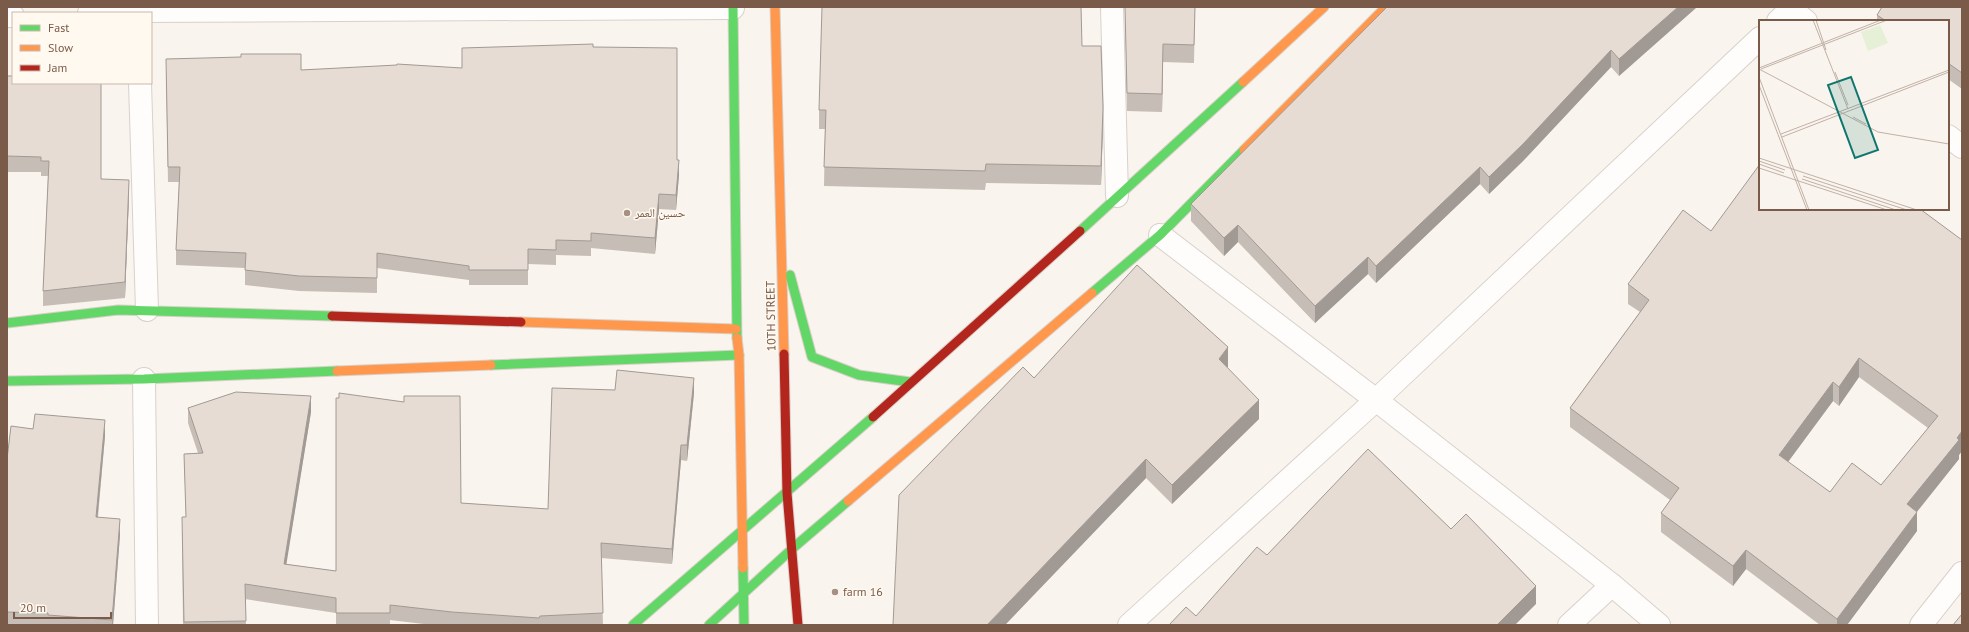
<svg xmlns="http://www.w3.org/2000/svg" width="1969" height="632" font-family="'PT Sans','Noto Naskh Arabic',sans-serif">
<rect width="100%" height="100%" fill="#f9f4ed"/>
<g fill="none" stroke-linecap="round" stroke-linejoin="round">
<g stroke="#d8d1cb" stroke-width="24">
<g id="street">
<path d="M 1112,7 L 1117,196"/>
<path d="M 1791,9 L 1806,21"/>
<path d="M 89,13 L 138,11 L 733,8"/>
<path d="M 7,16 L 13,16"/>
<path d="M 1778,21 L 1793,7"/>
<path d="M 140,83 L 147,310"/>
<path d="M 1948,136 L 1962,147"/>
<path d="M 1160,235 L 1376,400 L 1612,585 L 1659,625"/>
<path d="M 144,379 L 147,625"/>
<path d="M 1129,625 L 1376,400 L 1760,38"/>
<path d="M 1569,625 L 1612,585"/>
<path d="M 1921,625 L 1962,573"/>
</g>
</g>
<g stroke="#d9d0c9" stroke-width="11">
<g id="fast">
<path d="M 733,7 L 737,338"/>
<path d="M 1080,231 L 1243,82"/>
<path d="M 790,275 L 812,357 L 859,375 L 910,382"/>
<path d="M 1092,293 L 1160,235 L 1244,150"/>
<path d="M 7,323 L 118,310 L 332,316"/>
<path d="M 491,365 L 739,355"/>
<path d="M 7,381 L 144,379 L 337,371"/>
<path d="M 743,568 L 744,625"/>
<path d="M 633,625 L 873,417"/>
<path d="M 709,625 L 793,548 L 848,501"/>
</g>
</g>
<g stroke="#d9d0c9" stroke-width="11">
<g id="slow">
<path d="M 775,7 L 784,354"/>
<path d="M 1243,82 L 1324,7"/>
<path d="M 1244,150 L 1386,7"/>
<path d="M 521,322 L 736,329"/>
<path d="M 737,338 L 739,355 L 743,568"/>
<path d="M 337,371 L 491,365"/>
<path d="M 848,501 L 1092,293"/>
</g>
</g>
<g stroke="#d9d0c9" stroke-width="11">
<g id="jam">
<path d="M 332,316 L 521,322"/>
<path d="M 784,354 L 787,493 L 798,625"/>
<path d="M 873,417 L 1080,231"/>
</g>
</g>
<use href="#street" stroke="#fefdfc" stroke-width="22"/>
<use href="#fast" stroke="#63d668" stroke-width="9"/>
<use href="#slow" stroke="#ff974d" stroke-width="9"/>
<use href="#jam" stroke="#b3261e" stroke-width="9"/>
</g>
<g fill="#c6bdb6" fill-rule="evenodd">
<path d="M 1125,7 L 1195,7 L 1194,63 L 1163,62 L 1162,112 L 1127,111 Z"/>
<path d="M 1697,7 L 1619,76 L 1611,67 L 1523,161 L 1489,194 L 1480,184 L 1376,283 L 1368,274 L 1315,323 L 1238,242 L 1224,256 L 1191,221 L 1191,204 Z"/>
<path d="M 1962,7 L 1962,89 L 1948,79 L 1948,21 L 1877,21 L 1877,15 Z"/>
<path d="M 1082,46 L 1103,126 L 1101,185 L 986,183 L 985,190 L 824,186 L 825,129 L 819,129 L 819,110 Z"/>
<path d="M 593,47 L 677,160 L 679,175 L 676,210 L 659,209 L 655,254 L 591,248 L 591,256 L 556,255 L 556,265 L 528,264 L 528,285 L 469,285 L 469,280 L 377,268 L 377,293 L 299,291 L 245,285 L 245,268 L 176,265 L 176,250 L 179,182 L 168,182 L 166,74 L 301,70 L 462,68 Z"/>
<path d="M 7,76 L 101,179 L 129,195 L 125,298 L 43,306 L 43,291 L 48,176 L 41,176 L 41,172 L 7,172 Z"/>
<path d="M 1711,231 L 1962,240 L 1962,451 L 1959,455 L 1959,459 L 1917,512 L 1917,531 L 1847,625 L 1820,625 L 1746,569 L 1733,586 L 1661,532 L 1661,513 L 1670,500 L 1570,427 L 1570,408 L 1640,312 L 1628,304 L 1628,284 ZM 1859,377 L 1928,428 L 1881,485 L 1830,492 L 1788,462 L 1833,401 L 1839,406 Z"/>
<path d="M 1227,367 L 1259,419 L 1172,504 L 1146,478 L 1005,625 L 1034,378 L 1228,367 Z"/>
<path d="M 694,393 L 687,461 L 681,460 L 672,564 L 601,558 L 603,625 L 432,625 L 390,620 L 390,625 L 336,625 L 336,613 L 245,599 L 246,625 L 183,625 L 182,533 L 186,517 L 184,454 L 198,453 L 188,423 L 188,408 L 311,412 L 286,564 L 336,571 L 461,503 L 548,509 Z"/>
<path d="M 105,436 L 98,517 L 120,535 L 113,625 L 7,625 L 7,459 Z"/>
</g>
<g fill="#a19a94">
<path d="M 1678,7 L 1697,7 L 1619,76 L 1619,59 Z"/>
<path d="M 1163,44 L 1163,62 L 1162,112 L 1162,94 Z"/>
<path d="M 1611,50 L 1611,67 L 1523,161 L 1489,194 L 1489,177 Z"/>
<path d="M 1103,107 L 1103,126 L 1101,185 L 1101,166 Z"/>
<path d="M 679,160 L 679,175 L 676,210 L 676,195 Z"/>
<path d="M 1480,167 L 1480,184 L 1376,283 L 1376,266 Z"/>
<path d="M 129,180 L 129,195 L 125,298 L 125,282 Z"/>
<path d="M 659,194 L 659,209 L 655,254 L 655,238 Z"/>
<path d="M 1238,225 L 1238,242 L 1224,256 L 1224,238 Z"/>
<path d="M 1368,257 L 1368,274 L 1315,323 L 1315,306 Z"/>
<path d="M 1228,347 L 1228,367 L 1219,378 L 1219,359 Z"/>
<path d="M 1859,358 L 1859,377 L 1839,406 L 1839,387 Z"/>
<path d="M 694,378 L 694,393 L 687,461 L 687,445 Z"/>
<path d="M 1833,382 L 1833,401 L 1779,474 L 1779,455 Z"/>
<path d="M 311,396 L 311,412 L 284,579 L 284,564 Z"/>
<path d="M 1259,400 L 1259,419 L 1172,504 L 1172,485 Z"/>
<path d="M 105,420 L 105,436 L 96,533 L 96,517 Z"/>
<path d="M 1962,431 L 1962,451 L 1959,455 L 1959,459 L 1907,524 L 1907,504 Z"/>
<path d="M 681,445 L 681,460 L 672,564 L 672,549 Z"/>
<path d="M 1146,459 L 1146,478 L 1005,625 L 987,625 Z"/>
<path d="M 1917,512 L 1917,531 L 1847,625 L 1837,625 L 1837,619 Z"/>
<path d="M 120,519 L 120,535 L 113,625 L 112,625 Z"/>
<path d="M 1746,550 L 1746,569 L 1733,586 L 1733,566 Z"/>
<path d="M 1536,586 L 1536,604 L 1515,625 L 1497,625 Z"/>
</g>
<g fill="#e6dcd4" stroke="#a19a94" fill-rule="evenodd">
<path d="M 822,7 L 1081,7 L 1082,46 L 1101,46 L 1103,107 L 1101,166 L 986,164 L 985,171 L 824,167 L 826,110 L 819,110 Z"/>
<path d="M 1125,7 L 1195,7 L 1194,45 L 1163,44 L 1162,94 L 1127,93 Z"/>
<path d="M 1387,7 L 1678,7 L 1619,59 L 1611,50 L 1523,144 L 1489,177 L 1480,167 L 1376,266 L 1368,257 L 1315,306 L 1238,225 L 1224,238 L 1191,204 Z"/>
<path d="M 1882,7 L 1962,7 L 1962,73 L 1948,63 L 1948,21 L 1886,21 L 1877,15 Z"/>
<path d="M 593,44 L 593,47 L 677,48 L 677,160 L 679,160 L 676,195 L 659,194 L 655,238 L 591,233 L 591,241 L 556,240 L 556,250 L 528,249 L 528,270 L 469,270 L 469,266 L 377,253 L 377,278 L 299,276 L 245,270 L 246,253 L 176,250 L 180,167 L 168,167 L 166,59 L 241,57 L 241,54 L 301,54 L 301,70 L 397,65 L 397,64 L 462,68 L 462,48 Z"/>
<path d="M 7,76 L 13,76 L 13,83 L 101,83 L 101,179 L 129,180 L 125,282 L 43,291 L 49,161 L 41,161 L 41,157 L 7,156 Z"/>
<path d="M 1760,164 L 1760,209 L 1920,209 L 1962,240 L 1962,431 L 1957,438 L 1959,440 L 1907,504 L 1917,512 L 1837,619 L 1746,550 L 1733,566 L 1661,513 L 1679,488 L 1570,408 L 1649,300 L 1628,284 L 1683,210 L 1711,231 ZM 1859,358 L 1938,416 L 1881,485 L 1852,463 L 1830,492 L 1779,455 L 1833,382 L 1839,387 Z"/>
<path d="M 1137,265 L 1228,347 L 1219,359 L 1259,400 L 1172,485 L 1146,459 L 987,625 L 893,625 L 899,495 L 1023,367 L 1034,378 Z"/>
<path d="M 617,370 L 694,378 L 687,445 L 681,445 L 672,549 L 601,543 L 603,613 L 540,616 L 539,618 L 452,612 L 390,605 L 390,613 L 336,613 L 336,598 L 245,584 L 246,621 L 184,622 L 182,517 L 186,517 L 184,454 L 203,453 L 188,408 L 236,392 L 311,396 L 284,564 L 336,571 L 336,398 L 339,398 L 339,393 L 404,402 L 404,396 L 460,396 L 461,503 L 548,509 L 552,388 L 615,390 Z"/>
<path d="M 35,414 L 105,420 L 96,517 L 120,519 L 112,620 L 48,615 L 48,613 L 7,612 L 7,459 L 11,426 L 33,429 Z"/>
<path d="M 1368,449 L 1451,529 L 1466,514 L 1536,586 L 1497,625 L 1169,625 L 1186,607 L 1196,616 L 1257,547 L 1267,555 Z"/>
<path d="M 1962,614 L 1962,625 L 1953,625 Z"/>
</g>
<g fill="#a69082" stroke="#fff9f0" stroke-width="1.5">
<circle cx="627" cy="213" r="4"/>
<circle cx="835" cy="592" r="4"/>
</g>
<g text-anchor="middle" stroke-width="3" stroke-linejoin="round" paint-order="stroke">
<g font-size="12" fill="#7a5a49" stroke="#fff9f0" text-anchor="start">
<text x="635" y="217">حسين العمر</text>
<text x="843" y="596">farm 16</text>
</g>
<g font-size="12" fill="#7a5a49" stroke="#fff9f0">
<text transform="translate(771 316) rotate(-91)" y="4">10TH STREET</text>
</g>
</g>
<g transform="translate(1759 20)">
<rect width="190" height="190" fill="#f9f4ed"/>
<path d="M 121,5 L 129,23 L 109,31 L 102,12 Z" fill="#e5f0d7"/>
<path fill="none" stroke="#c2b1a6" stroke-width="1" d="M 54,0 L 89,89M 57,0 L 67,30M 0,48 L 122,0M 0,49 L 119,112 L 190,124M 2,49 L 128,0M 76,52 L 89,85M 0,57 L 50,190M 0,65 L 48,190M 94,97 L 107,104M 22,114 L 190,50M 23,117 L 190,52M 0,138 L 158,190M 0,141 L 26,150M 0,144 L 25,153M 0,148 L 128,190M 44,156 L 148,190M 43,159 L 137,190"/>
<path fill="#0f766e" fill-opacity="0.15" stroke="#0f766e" stroke-width="2" d="M 92,57 L 119,130 L 96,138 L 69,65 Z"/>
<rect width="190" height="190" fill="none" stroke="#7a5a49" stroke-width="2"/>
</g>
<rect width="1969" height="632" fill="none" stroke="#7a5a49" stroke-width="16"/>
<rect x="12" y="12" width="140" height="72" fill="#fff9f0" stroke="#cab9ad"/>
<rect x="20" y="25" width="20" height="6" fill="#63d668" stroke="#cab9ad"/>
<text x="48" y="32" font-size="12" fill="#7a5a49">Fast</text>
<rect x="20" y="45" width="20" height="6" fill="#ff974d" stroke="#cab9ad"/>
<text x="48" y="52" font-size="12" fill="#7a5a49">Slow</text>
<rect x="20" y="65" width="20" height="6" fill="#b3261e" stroke="#cab9ad"/>
<text x="48" y="72" font-size="12" fill="#7a5a49">Jam</text>
<path d="M14 612v6h97v-6" fill="none" stroke="#7a5a49" stroke-width="2"/>
<text x="20" y="612" font-size="12" fill="#7a5a49" stroke="#fff9f0" stroke-width="3" paint-order="stroke">20 m</text>
</svg>
